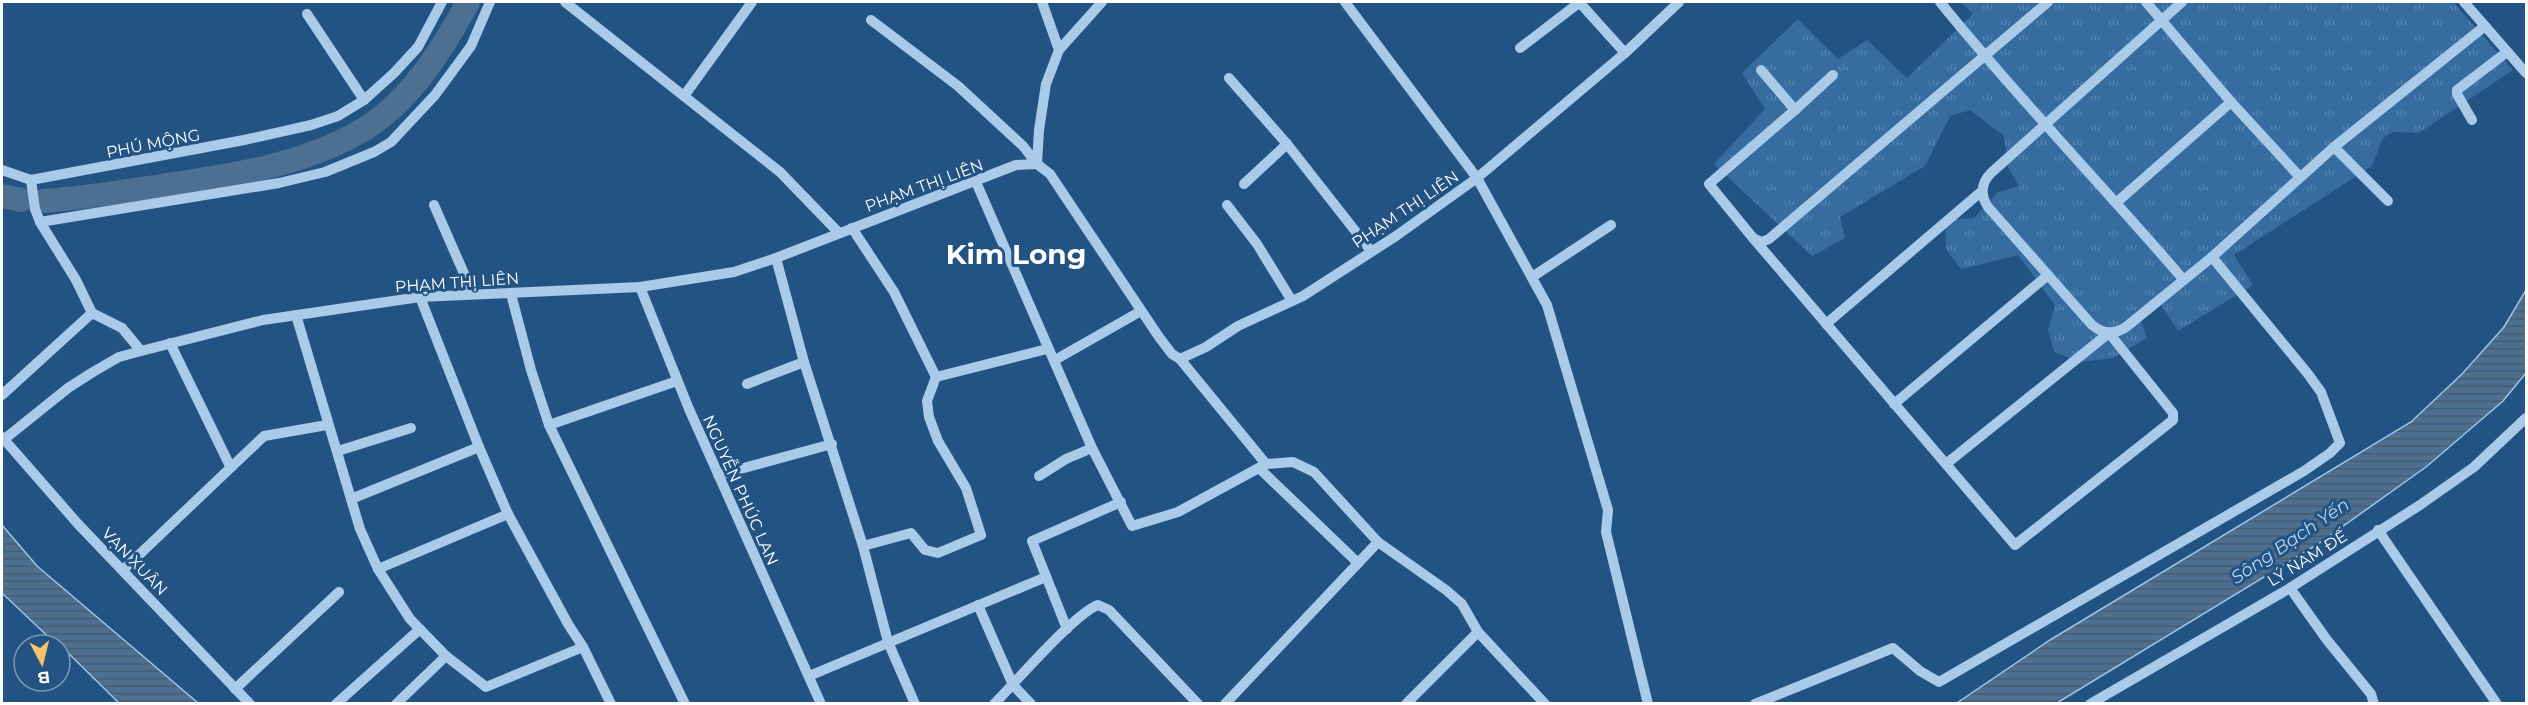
<svg xmlns="http://www.w3.org/2000/svg" width="2528" height="705" font-family="Montserrat,sans-serif">
<defs>
<pattern id="grass-tufts" width="24" height="20" patternUnits="userSpaceOnUse" patternTransform="scale(1.5)"><rect width="24" height="20" fill="#366ca0"/><path d="M3 7l-1-3M5 7V3M7 7l1-3M15 17l-1-3M17 17v-4M19 17l1-3" fill="none" stroke="#5482ae"/></pattern>
<pattern id="water-rules" width="6" height="5" patternUnits="userSpaceOnUse" patternTransform="scale(1.5)"><rect width="6" height="5" fill="#4d7092"/><path d="M0 2.5h6" fill="none" stroke="#4c5a68"/></pattern>
</defs>
<rect width="100%" height="100%" fill="#225382"/>
<path fill="url(#grass-tufts)" d="M 1961,2 L 2453,2 L 2513,70 L 2419,133 L 2393,132 L 2383,138 L 2372,166 L 2234,255 L 2253,285 L 2178,331 L 2158,300 L 2138,311 L 2147,338 L 2113,358 L 2081,362 L 2054,352 L 2048,330 L 2055,305 L 2018,255 L 1961,269 L 1946,249 L 1945,220 L 1974,218 L 1998,192 L 2019,186 L 2008,167 L 2004,136 L 1970,110 L 1950,116 L 1925,166 L 1840,217 L 1845,238 L 1812,256 L 1714,164 L 1765,109 L 1742,73 L 1798,19 L 1838,59 L 1867,40 L 1907,78 L 1973,14 Z"/>
<g fill="url(#water-rules)" stroke="#9dc6e9" stroke-width="1.5">
<path d="M 2526,290 L 2526,373 L 2503,401 L 2426,467 L 2318,544 L 2057,703 L 1957,703 L 2050,640 L 2411,422 L 2462,374 L 2504,327 Z"/>
<path d="M 2,525 L 37,566 L 198,703 L 119,703 L 60,645 L 57,645 L 2,593 Z"/>
</g>
<g fill="none" stroke-linecap="round" stroke-linejoin="round">
<g stroke="#4d7092" stroke-width="24">
<path d="M 2,196 L 21,200"/>
<path d="M 44,201 C 83,198 122,192 161,186 C 230,176 306,165 366,128 C 412,99 443,48 468,2"/>
</g>
<g stroke="#a9cae8" stroke-width="10">
<path d="M 565,2 L 780,172 L 839,233"/>
<path d="M 1345,2 L 1477,178 L 1547,305 L 1608,510 L 1606,532 L 1648,704"/>
<path d="M 1579,2 L 1625,53"/>
<path d="M 1940,2 C 2017,97 2103,186 2183,279"/>
<path d="M 2146,2 L 2231,102 L 2300,177"/>
<path d="M 2182,2 L 1991,173 C 1981,183 1980,195 1988,207 L 2092,325 C 2103,334 2114,335 2126,327 L 2212,257 L 2334,147 L 2485,26"/>
<path d="M 2464,2 L 2526,73"/>
<path d="M 307,14 L 364,100"/>
<path d="M 871,20 L 958,86 L 1023,146 L 1037,164 L 1050,174 L 1159,337 L 1172,354 L 1180,359 L 1206,347 L 1238,326 L 1303,296 L 1396,236 L 1477,178 L 1625,53 L 1679,2"/>
<path d="M 1520,48 L 1580,2"/>
<path d="M 1059,50 L 1102,2"/>
<path d="M 1761,70 L 1795,110 L 1709,184 L 1753,238 L 1762,242 L 1769,239 L 2048,2"/>
<path d="M 1229,78 L 1287,144"/>
<path d="M 684,96 L 752,2"/>
<path d="M 1795,110 L 1833,75"/>
<path d="M 2472,120 L 2457,94 L 2457,90 L 2507,52"/>
<path d="M 2334,147 L 2388,201"/>
<path d="M 1037,164 L 1039,130 L 1046,84 L 1059,50 L 1042,2"/>
<path d="M 2,170 L 31,180 L 244,140 L 311,125 L 338,116 L 364,100 L 394,73 L 418,47 L 442,2"/>
<path d="M 976,182 L 1092,448 L 1132,526 L 1178,512 L 1266,464 L 1293,462 L 1314,472 L 1378,542 L 1446,590 L 1462,604 L 1478,632 L 1545,704"/>
<path d="M 1244,184 L 1287,144 L 1371,251"/>
<path d="M 2117,202 L 2231,102"/>
<path d="M 434,205 L 473,294"/>
<path d="M 1227,205 L 1257,244 L 1292,301"/>
<path d="M 40,222 L 279,183 L 325,172 L 374,152 L 391,142 L 435,95 L 471,46 L 490,2"/>
<path d="M 852,228 L 894,292 L 936,377 L 927,401 L 929,417 L 938,441 L 966,488 L 981,535 L 938,553 L 925,550 L 911,533 L 863,546"/>
<path d="M 1753,238 L 2015,545 L 2173,420 L 2173,413 L 2109,333 L 1946,464"/>
<path d="M 776,258 L 804,362 L 863,546 L 888,642 L 915,704"/>
<path d="M 1532,277 L 1611,225"/>
<path d="M 640,287 L 689,409 L 821,704"/>
<path d="M 511,294 L 531,370 L 549,425 L 685,704"/>
<path d="M 420,297 L 479,447 L 508,514 L 568,624 L 583,647 L 611,704"/>
<path d="M 92,313 L 122,328 L 141,351"/>
<path d="M 296,315 L 360,529 L 378,569 L 410,619 L 446,656 L 486,687 L 583,647"/>
<path d="M 1826,324 L 1982,191"/>
<path d="M 170,343 L 230,466"/>
<path d="M 1180,359 L 1266,464"/>
<path d="M 1055,360 L 1141,311"/>
<path d="M 936,377 L 1047,349"/>
<path d="M 747,384 L 804,362"/>
<path d="M 2,395 L 92,313 L 76,280 L 40,222 L 35,209 L 31,180"/>
<path d="M 1894,404 L 2048,275"/>
<path d="M 549,425 L 677,381"/>
<path d="M 2,437 L 78,524 L 250,704"/>
<path d="M 2,441 L 68,388 L 93,372 L 119,357 L 141,351 L 263,320 L 420,297 L 640,287 L 734,272 L 776,258 L 1016,165 L 1037,164"/>
<path d="M 338,451 L 411,428"/>
<path d="M 1260,469 L 1358,563"/>
<path d="M 718,475 L 832,444"/>
<path d="M 1039,476 L 1066,459 L 1092,448"/>
<path d="M 351,499 L 479,447"/>
<path d="M 2378,530 L 2497,704"/>
<path d="M 124,569 L 264,436 L 327,425"/>
<path d="M 378,569 L 508,514"/>
<path d="M 2290,588 L 2327,640 L 2371,694 L 2374,704"/>
<path d="M 978,605 L 1013,685 L 1031,704"/>
<path d="M 1067,629 L 1032,541 L 1121,502"/>
<path d="M 809,676 L 1046,577"/>
<path d="M 235,689 L 339,592"/>
<path d="M 336,704 L 420,629"/>
<path d="M 396,704 L 446,656"/>
<path d="M 994,704 C 1016,682 1074,614 1098,605 L 1109,610 L 1198,704"/>
<path d="M 1225,704 L 1378,542"/>
<path d="M 1406,704 L 1478,632"/>
<path d="M 1755,704 L 1893,648 L 1920,671 L 1939,682 L 2304,471 L 2330,453 L 2340,443 L 2321,392 L 2308,374 L 2212,257"/>
<path d="M 2090,704 L 2290,588 L 2420,505 L 2474,467 L 2526,418"/>
</g>
</g>
<g text-anchor="middle" stroke-width="6" stroke-linejoin="round" paint-order="stroke">
<g font-size="16" fill="#fff" stroke="#225382">
<text transform="translate(153 143) rotate(-11)" y="6">PHÚ MỘNG</text>
<text transform="translate(924 185) rotate(-20)" y="6">PHẠM THỊ LIÊN</text>
<text transform="translate(1405 209) rotate(-34)" y="6">PHẠM THỊ LIÊN</text>
<text transform="translate(457 282) rotate(-4)" y="6">PHẠM THỊ LIÊN</text>
<text transform="translate(741 490) rotate(66)" y="6">NGUYỄN PHÚC LAN</text>
<text transform="translate(2307 558) rotate(-32)" y="6">LÝ NAM ĐẾ</text>
<text transform="translate(135 561) rotate(46)" y="6">VẠN XUÂN</text>
</g>
<g font-size="18" font-style="italic" fill="#b5d4ef" stroke="#225382">
<text transform="translate(2290 541) rotate(-34)" y="6">Sông Bạch Yến</text>
</g>
<g font-size="28" font-weight="bold" fill="#fff" stroke="#225382">
<text x="1016" y="264">Kim Long</text>
</g>
</g>
<rect width="2528" height="705" fill="none" stroke="#ffffff" stroke-width="6"/>
<g transform="translate(42 663) rotate(173)"><circle r="28" fill="#225382" stroke="#7a98b4" stroke-width="1.5"/>
<path d="M0-4.5L10 22L0 15L-10 22Z" fill="#f4c36b"/>
<text y="-9" font-size="16" font-weight="bold" text-anchor="middle" fill="#ffffff">B</text>
</g>
</svg>
